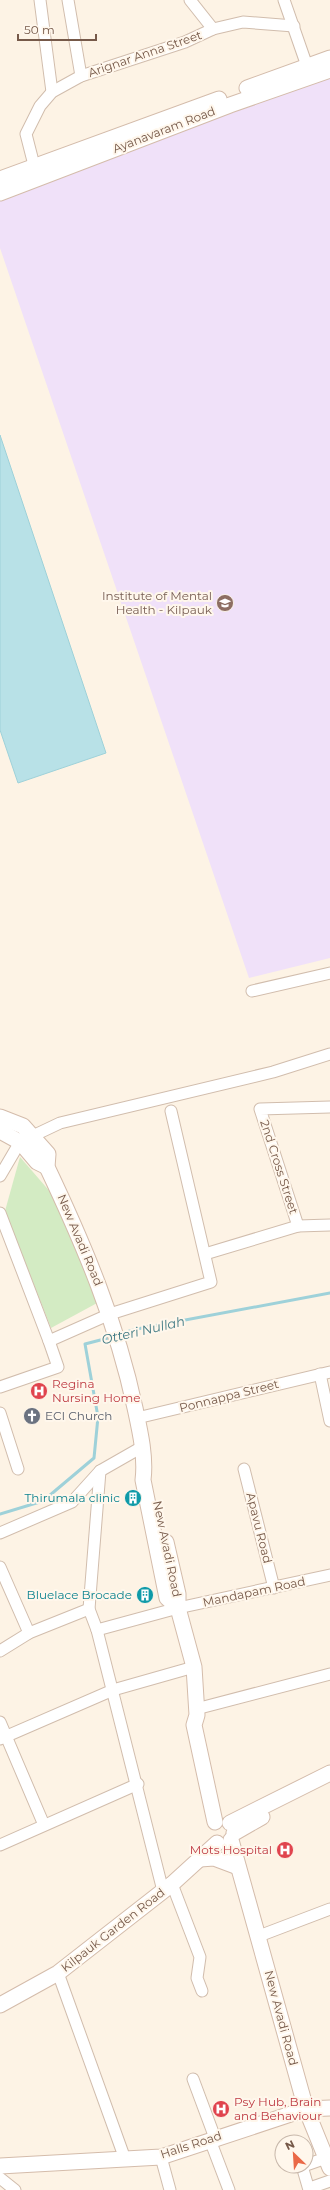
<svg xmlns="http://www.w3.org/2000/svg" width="330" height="2190" font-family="Montserrat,sans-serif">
<rect width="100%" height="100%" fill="#fdf3e5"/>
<path fill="#f0e1f9" d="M 330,70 L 330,958 L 249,978 L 0,248 L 0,190 Z"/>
<path fill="#d3ebc3" d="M 20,1157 L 52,1194 L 99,1302 L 51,1328 L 5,1211 Z"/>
<path fill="#b8e1e7" stroke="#9ed1d9" d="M 0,435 L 106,753 L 18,783 L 0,730 Z"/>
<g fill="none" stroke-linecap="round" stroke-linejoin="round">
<g stroke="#9ed1d9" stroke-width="3">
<path d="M 119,1334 L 137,1329 L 330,1293"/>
<path d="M 0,1514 L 43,1501 L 94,1458 L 98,1417 L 85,1344 L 112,1337"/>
</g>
<g stroke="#d1bdad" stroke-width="13">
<g id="street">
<path d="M 40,0 L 52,92"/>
<path d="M 68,0 L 81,76"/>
<path d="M 190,0 L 213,29"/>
<path d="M 284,0 L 307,66"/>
<path d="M 36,173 L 26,134 L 40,106 L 52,92 L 81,76 L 185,42 L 213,29 L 243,22 L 294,26"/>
<path d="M 252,991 L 330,973"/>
<path d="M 0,1176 L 20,1142 L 60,1123 L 273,1072 L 330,1054"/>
<path d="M 0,1213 L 49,1341"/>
<path d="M 298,1226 L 260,1109 L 330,1107"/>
<path d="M 205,1254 L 298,1226 L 330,1225"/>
<path d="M 320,1374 L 330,1421"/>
<path d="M 0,1387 L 58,1367 L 49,1341 L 110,1314 L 211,1282 L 171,1111"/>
<path d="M 0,1413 L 18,1469"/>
<path d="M 137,1418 L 330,1372"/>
<path d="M 244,1469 L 274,1588"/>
<path d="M 100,1471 L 89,1609 L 97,1630 L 163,1891"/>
<path d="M 0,1533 L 72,1502 L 100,1471 L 142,1447"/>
<path d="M 0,1567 L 29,1633"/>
<path d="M 97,1630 L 178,1608 L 330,1575"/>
<path d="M 0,1651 L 29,1633 L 89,1609"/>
<path d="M 196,1709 L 330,1674"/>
<path d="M 0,1722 L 44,1825"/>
<path d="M 0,1739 L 113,1690 L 194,1667"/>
<path d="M 0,1845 L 138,1784"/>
<path d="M 172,1884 L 200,1957 L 197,1978 L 202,1991"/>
<path d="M 259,1936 L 330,1909"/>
<path d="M 58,1973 L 125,2159"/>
<path d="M 193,2079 L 215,2138"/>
<path d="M 210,2140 L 229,2190"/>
<path d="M 161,2157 L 170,2190"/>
<path d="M 306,2165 L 326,2158"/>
<path d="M 302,2166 L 309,2190"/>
<path d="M 0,2178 L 15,2190"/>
<path d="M 310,2188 L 330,2181"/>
</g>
</g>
<g stroke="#d4bcab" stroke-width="17">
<g id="secondary">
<path d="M 247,88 L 330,58"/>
<path d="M 0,179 L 219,99"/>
<path d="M 0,193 L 230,105 L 330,70"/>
<path d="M 0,1117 L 23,1126 L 48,1154 L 47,1167 C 84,1245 117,1323 135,1408 C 140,1431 146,1457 143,1480 L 167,1598 L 178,1608"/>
<path d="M 0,1131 L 20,1142 L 37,1162 L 47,1167"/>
<path d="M 166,1542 L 178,1594 L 178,1608 L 194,1667 L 197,1715 L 194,1725 L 215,1822"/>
<path d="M 230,1823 L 330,1773"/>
<path d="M 234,1833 L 262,1817"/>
<path d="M 231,1840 L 306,2109 L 330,2168"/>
<path d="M 200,1859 L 214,1858 L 238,1867"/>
<path d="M 0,2005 L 58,1973 L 172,1884 L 217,1843"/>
<path d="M 0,2166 L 161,2157 L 306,2109 L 330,2108"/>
</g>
</g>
<use href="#street" stroke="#fff" stroke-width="11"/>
<use href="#secondary" stroke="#fff" stroke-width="15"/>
</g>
<defs>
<g id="university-disc" transform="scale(0.9)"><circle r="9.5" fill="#8d6e63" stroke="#fff7ec"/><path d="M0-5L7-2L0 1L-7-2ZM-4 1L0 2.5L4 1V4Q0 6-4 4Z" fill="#fff"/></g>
<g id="hospital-disc" transform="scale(0.9)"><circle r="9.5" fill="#e0444e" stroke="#fff7ec"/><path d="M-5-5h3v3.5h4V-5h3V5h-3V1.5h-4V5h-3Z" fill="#fff"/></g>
<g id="church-disc" transform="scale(0.9)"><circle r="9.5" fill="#6b7280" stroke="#fff7ec"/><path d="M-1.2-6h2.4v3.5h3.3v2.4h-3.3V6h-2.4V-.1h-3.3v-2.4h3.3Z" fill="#fff"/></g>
<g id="building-disc" transform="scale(0.9)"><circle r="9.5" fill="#0f9aa8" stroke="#fff7ec"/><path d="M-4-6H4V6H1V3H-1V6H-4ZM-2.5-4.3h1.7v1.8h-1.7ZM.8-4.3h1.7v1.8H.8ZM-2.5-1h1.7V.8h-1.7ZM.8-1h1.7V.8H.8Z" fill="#fff"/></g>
</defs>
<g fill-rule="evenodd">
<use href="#university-disc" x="225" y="603"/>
<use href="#hospital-disc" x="39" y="1391"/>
<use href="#church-disc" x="32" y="1416"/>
<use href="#building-disc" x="133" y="1498"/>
<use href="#building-disc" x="145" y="1595"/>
<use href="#hospital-disc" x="285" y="1850"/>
<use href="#hospital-disc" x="221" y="2109"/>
</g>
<g text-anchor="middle" stroke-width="4" stroke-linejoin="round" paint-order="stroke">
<g font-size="12" fill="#765949" stroke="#fff7ec">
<text transform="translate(145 54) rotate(-19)" y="4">Arignar Anna Street</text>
<text transform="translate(164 130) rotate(-21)" y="4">Ayanavaram Road</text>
<text transform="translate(279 1167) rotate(72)" y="4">2nd Cross Street</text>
<text transform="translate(80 1240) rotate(67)" y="4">New Avadi Road</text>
<text transform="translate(229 1396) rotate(-14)" y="4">Ponnappa Street</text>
<text transform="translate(259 1528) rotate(76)" y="4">Apavu Road</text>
<text transform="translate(167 1549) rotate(78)" y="4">New Avadi Road</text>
<text transform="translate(254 1592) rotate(-12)" y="4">Mandapam Road</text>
<text transform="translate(113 1930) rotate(-38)" y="4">Kilpauk Garden Road</text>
<text transform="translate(281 2018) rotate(75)" y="4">New Avadi Road</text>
<text transform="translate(191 2145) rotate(-18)" y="4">Halls Road</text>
</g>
<g font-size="12" fill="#785e54" stroke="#fff7ec" text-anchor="end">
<text x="212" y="600">Institute of Mental<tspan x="212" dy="14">Health - Kilpauk</tspan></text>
</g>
<g font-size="12" fill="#be3a42" stroke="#fff7ec" text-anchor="start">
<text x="52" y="1388">Regina<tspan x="52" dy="14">Nursing Home</tspan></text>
<text x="272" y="1854" text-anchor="end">Mots Hospital</text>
<text x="234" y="2106">Psy Hub, Brain<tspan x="234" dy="14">and Behaviour</tspan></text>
</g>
<g font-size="12" fill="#5b616d" stroke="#fff7ec" text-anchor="start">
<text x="45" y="1420">ECI Church</text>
</g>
<g font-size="12" fill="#0d838f" stroke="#fff7ec" text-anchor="end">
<text x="120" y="1502">Thirumala clinic</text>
<text x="132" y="1599">Bluelace Brocade</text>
</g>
<g font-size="13" font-style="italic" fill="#3f7983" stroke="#fff7ec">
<text transform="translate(143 1330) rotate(-13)" y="5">Otteri Nullah</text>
</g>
</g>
<g transform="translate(294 2154) rotate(335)"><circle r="19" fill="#fff7ec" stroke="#c8b8ab"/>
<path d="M0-3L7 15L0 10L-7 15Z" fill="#ea6947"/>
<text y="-6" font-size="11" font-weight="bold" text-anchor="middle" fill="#765949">N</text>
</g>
<path d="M18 34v6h78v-6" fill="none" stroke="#765949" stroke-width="2"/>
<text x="24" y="34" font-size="12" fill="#765949" stroke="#fff7ec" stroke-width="3" paint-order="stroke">50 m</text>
</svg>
